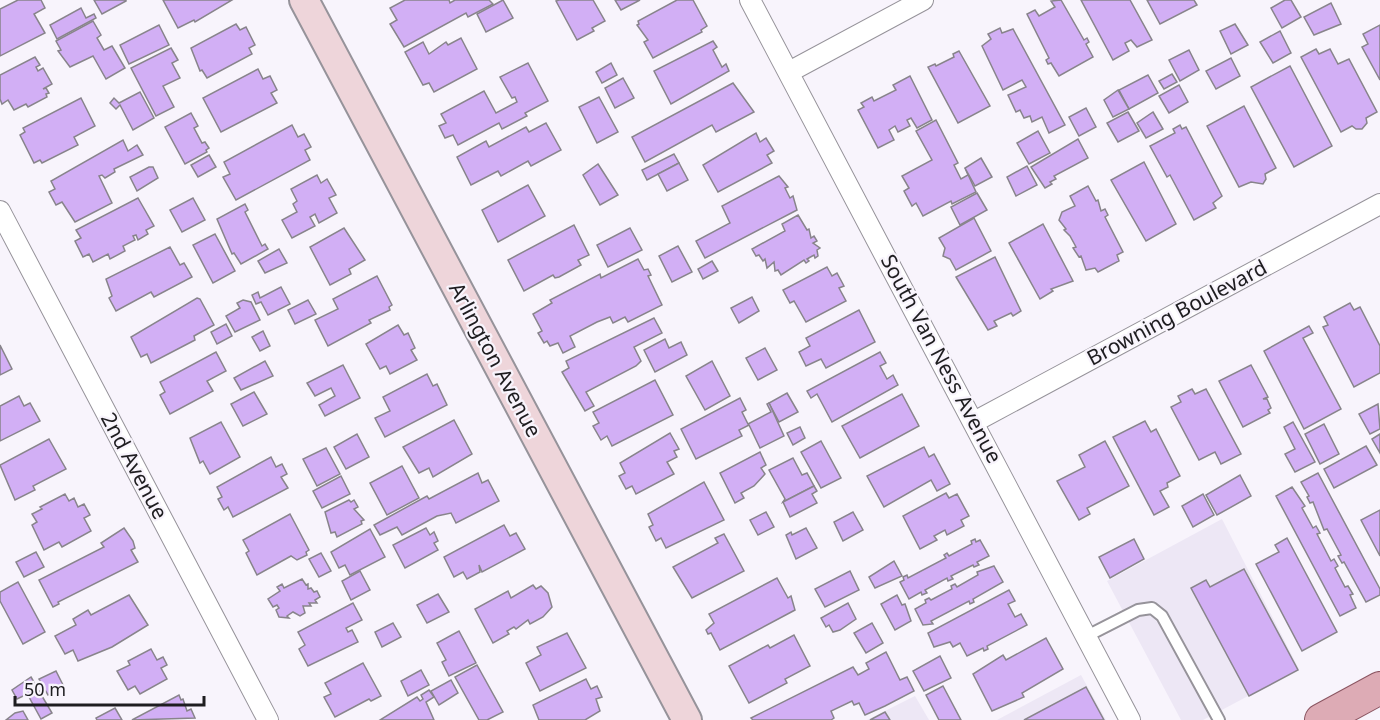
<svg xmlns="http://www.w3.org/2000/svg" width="1380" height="720" font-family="'Noto Sans',sans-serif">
<rect width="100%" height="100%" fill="#f8f4fc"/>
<g fill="#ede7f5">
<path d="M 1222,519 L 1299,669 L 1203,720 L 1181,720 L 1107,581 Z"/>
<path d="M 1081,675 L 1106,720 L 997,720 Z"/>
<path d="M 915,696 L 929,720 L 867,720 Z"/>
</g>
<g fill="#d2aff5" stroke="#88848b" stroke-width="1.5">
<path d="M 18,0 L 41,0 L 45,8 L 34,14 L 45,33 L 0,56 L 0,9 Z"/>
<path d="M 94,0 L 126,0 L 126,1 L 102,14 Z"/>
<path d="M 163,0 L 232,0 L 195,22 L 194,20 L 178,28 Z"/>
<path d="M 405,0 L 449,0 L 450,3 L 455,0 L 489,0 L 493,4 L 468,17 L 466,13 L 404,47 L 390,24 L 397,20 L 390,8 Z"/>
<path d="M 503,0 L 513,18 L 486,32 L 477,14 Z"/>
<path d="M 559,0 L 593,0 L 605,21 L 592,28 L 594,31 L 577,40 L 556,1 Z"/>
<path d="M 615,0 L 640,0 L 621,10 Z"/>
<path d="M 677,0 L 693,0 L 707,26 L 701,30 L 702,32 L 653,58 L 644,42 L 648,40 L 637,25 L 639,24 L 638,21 Z"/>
<path d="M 1061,0 L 1084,40 L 1087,38 L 1089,42 L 1086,44 L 1093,57 L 1059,76 L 1051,63 L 1048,64 L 1046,60 L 1049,58 L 1027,14 L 1035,10 L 1039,16 L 1055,7 L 1051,1 Z"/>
<path d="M 1081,0 L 1130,0 L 1152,40 L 1137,47 L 1131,40 L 1125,43 L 1129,51 L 1113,60 Z"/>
<path d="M 1147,0 L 1194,0 L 1197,5 L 1160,24 Z"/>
<path d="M 1285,0 L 1291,0 L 1301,17 L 1282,28 L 1271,8 Z"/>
<path d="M 1331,3 L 1341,24 L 1314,35 L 1304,17 Z"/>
<path d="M 81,8 L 86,18 L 94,14 L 96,18 L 57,39 L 50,25 Z"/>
<path d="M 93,21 L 101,35 L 97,38 L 104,50 L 112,46 L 125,68 L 106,79 L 93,56 L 70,67 L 58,51 L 61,50 L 56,41 Z"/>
<path d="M 236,24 L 240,30 L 246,27 L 255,45 L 249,48 L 252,54 L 207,78 L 202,70 L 200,71 L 191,48 Z"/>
<path d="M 1235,24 L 1248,45 L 1231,54 L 1220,31 Z"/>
<path d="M 159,25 L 169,45 L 129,64 L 120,45 Z"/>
<path d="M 1380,25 L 1380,80 L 1362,47 L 1368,44 L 1363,34 Z"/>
<path d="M 1000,28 L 1002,33 L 1013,29 L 1065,125 L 1049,133 L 1042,117 L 1032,122 L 1030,116 L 1024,118 L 1020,110 L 1016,112 L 1008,95 L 1026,87 L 1022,80 L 1003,90 L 982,46 L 991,39 L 988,34 Z"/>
<path d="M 1280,31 L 1291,53 L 1273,63 L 1260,42 Z"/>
<path d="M 461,38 L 477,69 L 434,92 L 429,83 L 423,85 L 405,52 L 423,42 L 429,54 L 446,42 L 448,45 Z"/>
<path d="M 713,41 L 717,47 L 713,50 L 722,67 L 726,64 L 729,71 L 671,104 L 654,71 Z"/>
<path d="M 171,48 L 178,60 L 172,63 L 180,78 L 163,86 L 174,107 L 156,116 L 131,68 Z"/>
<path d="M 1316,49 L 1319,54 L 1330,49 L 1338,64 L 1349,59 L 1377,112 L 1366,118 L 1367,123 L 1362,129 L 1356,129 L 1352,126 L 1341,132 L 1301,57 Z"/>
<path d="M 1189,50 L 1199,70 L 1180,81 L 1169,60 Z"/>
<path d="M 959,51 L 990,106 L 958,123 L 928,67 L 935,64 L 936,66 L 954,57 L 953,54 Z"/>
<path d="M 35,57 L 40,65 L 36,67 L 38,71 L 43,68 L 52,84 L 43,89 L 46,88 L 49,93 L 46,94 L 47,97 L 28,107 L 26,104 L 14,110 L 8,100 L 2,104 L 0,99 L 0,75 Z"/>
<path d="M 1231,58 L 1240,76 L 1216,89 L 1206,71 Z"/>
<path d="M 528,63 L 548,101 L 525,113 L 527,116 L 502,129 L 499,123 L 458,145 L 453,135 L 445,138 L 439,126 L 446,123 L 441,114 L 484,91 L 496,113 L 517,102 L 515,97 L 512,98 L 500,77 Z"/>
<path d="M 611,63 L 617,75 L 602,83 L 596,72 Z"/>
<path d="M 1290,66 L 1332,146 L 1294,167 L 1251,87 Z"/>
<path d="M 258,69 L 263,79 L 270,76 L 277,90 L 271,93 L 277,103 L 221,132 L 203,98 Z"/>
<path d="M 1172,74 L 1177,82 L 1164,89 L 1159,81 Z"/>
<path d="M 1148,75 L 1158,93 L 1129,109 L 1119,90 Z"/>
<path d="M 910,76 L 932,120 L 917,128 L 911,118 L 907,120 L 910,126 L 898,132 L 895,126 L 889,130 L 894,140 L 878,148 L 858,110 L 864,107 L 861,103 L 872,97 L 874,101 L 896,90 L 893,85 Z"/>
<path d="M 623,78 L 634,98 L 615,108 L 605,88 Z"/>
<path d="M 733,83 L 754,112 L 716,132 L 712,125 L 645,162 L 632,137 Z"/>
<path d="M 1179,85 L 1188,102 L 1169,113 L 1159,96 Z"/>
<path d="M 1118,90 L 1129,109 L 1113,117 L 1104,100 Z"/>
<path d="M 140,92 L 154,118 L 133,130 L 120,105 L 116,109 L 110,103 L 114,98 L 119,103 Z"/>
<path d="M 599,97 L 618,132 L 597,143 L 579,107 Z"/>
<path d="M 81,98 L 95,126 L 74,137 L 78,145 L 42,163 L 40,160 L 34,163 L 20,135 L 25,132 L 23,128 Z"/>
<path d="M 1244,106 L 1276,168 L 1265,174 L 1266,179 L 1263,184 L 1251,182 L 1239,187 L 1207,126 Z"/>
<path d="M 1086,108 L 1096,127 L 1079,136 L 1069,117 Z"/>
<path d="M 1128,112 L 1139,131 L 1118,142 L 1107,123 Z"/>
<path d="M 1153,112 L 1163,129 L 1146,138 L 1137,123 Z"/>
<path d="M 191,113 L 198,126 L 194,128 L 202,143 L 205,142 L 209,148 L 206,150 L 207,152 L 185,164 L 165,127 Z"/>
<path d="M 936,120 L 958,163 L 954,165 L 961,179 L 968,175 L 965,168 L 976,192 L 952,204 L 951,201 L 923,216 L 916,203 L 912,206 L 904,191 L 909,188 L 902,176 L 932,160 L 916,131 Z"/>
<path d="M 546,123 L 561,150 L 531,166 L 528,161 L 501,176 L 498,171 L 471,185 L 457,157 L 486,141 L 489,147 L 526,127 L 529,132 Z"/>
<path d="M 292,125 L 298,137 L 304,134 L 311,147 L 305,150 L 310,160 L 236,200 L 223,177 L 230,174 L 224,162 Z"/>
<path d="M 1180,125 L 1182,129 L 1186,127 L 1222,196 L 1213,203 L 1216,208 L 1194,220 L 1170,175 L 1167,177 L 1150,146 L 1175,133 L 1173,129 Z"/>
<path d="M 1038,131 L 1050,153 L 1029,164 L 1017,143 Z"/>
<path d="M 756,133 L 760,142 L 766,138 L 774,151 L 767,155 L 772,163 L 718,192 L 703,165 Z"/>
<path d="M 1078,139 L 1088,158 L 1054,176 L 1056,179 L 1050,182 L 1052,184 L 1045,188 L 1031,167 Z"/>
<path d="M 123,140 L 128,151 L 137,145 L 143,155 L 114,169 L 115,172 L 105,178 L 102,175 L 99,176 L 112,203 L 75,222 L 62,202 L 56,205 L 49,192 L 55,189 L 51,181 Z"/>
<path d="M 674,154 L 679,163 L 647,180 L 642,170 Z"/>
<path d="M 209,155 L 216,167 L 198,177 L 191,165 Z"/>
<path d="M 981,158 L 992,177 L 975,186 L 965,168 Z"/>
<path d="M 1144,162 L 1176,224 L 1146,241 L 1111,180 Z"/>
<path d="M 679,163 L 688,180 L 667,191 L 658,174 Z"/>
<path d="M 598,164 L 618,195 L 600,205 L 583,175 Z"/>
<path d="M 1027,166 L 1037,185 L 1016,196 L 1007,177 Z"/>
<path d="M 149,167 L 153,167 L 158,178 L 137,191 L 130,177 Z"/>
<path d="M 317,175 L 321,183 L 327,179 L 336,195 L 329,198 L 337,213 L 319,223 L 315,214 L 310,217 L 315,226 L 292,238 L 282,220 L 297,212 L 293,204 L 297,201 L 291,189 Z"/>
<path d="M 779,176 L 788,187 L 785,188 L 790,198 L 793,196 L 797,210 L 705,258 L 696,241 L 730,223 L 722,206 Z"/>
<path d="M 528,185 L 545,216 L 498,242 L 482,210 Z"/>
<path d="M 1088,186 L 1096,201 L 1098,200 L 1101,211 L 1105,209 L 1108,215 L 1105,217 L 1123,252 L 1117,255 L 1119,261 L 1098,272 L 1095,268 L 1086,270 L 1081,256 L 1079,257 L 1073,248 L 1076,247 L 1070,236 L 1064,230 L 1066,229 L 1059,220 L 1062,212 L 1075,206 L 1070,196 Z"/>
<path d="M 977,193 L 987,210 L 960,225 L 951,207 Z"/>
<path d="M 138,198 L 154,226 L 146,230 L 148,234 L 138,240 L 136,235 L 133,236 L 135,240 L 123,246 L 125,251 L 110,259 L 108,254 L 93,262 L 89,254 L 83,257 L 75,241 L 81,238 L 76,230 Z"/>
<path d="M 193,198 L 205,220 L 182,232 L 170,210 Z"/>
<path d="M 245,204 L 248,210 L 245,212 L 262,246 L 265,244 L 268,249 L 241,264 L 234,253 L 232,254 L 217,219 Z"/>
<path d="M 798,215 L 807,230 L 809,229 L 811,238 L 814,236 L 817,241 L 813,243 L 820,248 L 817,250 L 818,256 L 815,258 L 814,255 L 807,259 L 809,261 L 806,263 L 804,260 L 781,275 L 778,270 L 775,271 L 774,262 L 767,268 L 765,259 L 763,261 L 759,255 L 756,256 L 752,249 L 785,231 L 782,224 Z"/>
<path d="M 974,218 L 991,251 L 956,270 L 950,259 L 943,256 L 945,248 L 939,238 Z"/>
<path d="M 1043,224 L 1073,281 L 1051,289 L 1053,291 L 1040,299 L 1009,243 Z"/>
<path d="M 574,225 L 589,255 L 578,260 L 581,265 L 559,277 L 555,278 L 553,275 L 524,291 L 508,260 Z"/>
<path d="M 344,228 L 365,260 L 349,269 L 351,274 L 330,285 L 310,247 Z"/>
<path d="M 630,228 L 642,250 L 608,267 L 597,245 Z"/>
<path d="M 215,234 L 235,271 L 213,283 L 193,245 Z"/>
<path d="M 678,246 L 692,272 L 672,282 L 659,256 Z"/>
<path d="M 170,247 L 180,265 L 184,263 L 192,277 L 154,297 L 151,292 L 116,311 L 109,298 L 112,296 L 106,279 Z"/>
<path d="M 279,249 L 287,263 L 265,273 L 258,261 Z"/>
<path d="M 995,257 L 1021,311 L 1013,316 L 1011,313 L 994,321 L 997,326 L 988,330 L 956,277 Z"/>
<path d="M 638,259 L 644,270 L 648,269 L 651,275 L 648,276 L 662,305 L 628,322 L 625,317 L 613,323 L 610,317 L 597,322 L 570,336 L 575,347 L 563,353 L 558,343 L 550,346 L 547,341 L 544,343 L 538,333 L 542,331 L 533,314 L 552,303 L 550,300 L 600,274 L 601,278 Z"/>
<path d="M 712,261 L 718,271 L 703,279 L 698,269 Z"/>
<path d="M 827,267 L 832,276 L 837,273 L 844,286 L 839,288 L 846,301 L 806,322 L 794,301 L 790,303 L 783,290 Z"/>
<path d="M 377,276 L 392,305 L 389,307 L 390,310 L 369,320 L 371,323 L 328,346 L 315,320 L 338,309 L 333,299 Z"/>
<path d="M 281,287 L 290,304 L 268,315 L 261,302 L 256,304 L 252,295 L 258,292 L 260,298 Z"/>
<path d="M 752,297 L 759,311 L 739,323 L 731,308 Z"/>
<path d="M 197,298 L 200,299 L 214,325 L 194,336 L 195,340 L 151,363 L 147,354 L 141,357 L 131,337 Z"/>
<path d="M 243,300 L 251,302 L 260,320 L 235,332 L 226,316 L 240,308 L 237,303 Z"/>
<path d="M 308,300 L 316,314 L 295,324 L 288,310 Z"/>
<path d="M 1350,303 L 1354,310 L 1360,307 L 1380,346 L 1380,373 L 1354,387 L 1323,327 L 1328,325 L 1324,317 Z"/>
<path d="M 859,310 L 875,342 L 826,368 L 821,359 L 806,366 L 799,352 L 810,346 L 806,338 Z"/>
<path d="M 654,318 L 662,333 L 634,347 L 641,361 L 636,366 L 586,392 L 594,406 L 585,411 L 562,372 L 569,368 L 566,361 Z"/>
<path d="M 226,324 L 232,336 L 217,344 L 211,332 Z"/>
<path d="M 398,325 L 404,335 L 408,333 L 415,348 L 411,350 L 417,360 L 390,374 L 386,366 L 380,369 L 366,344 Z"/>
<path d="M 1309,326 L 1313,333 L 1303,338 L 1341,409 L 1304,429 L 1264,351 Z"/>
<path d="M 263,331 L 270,346 L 260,351 L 252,337 Z"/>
<path d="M 665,339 L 669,348 L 681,342 L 687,355 L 655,372 L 644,350 Z"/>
<path d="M 0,345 L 12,369 L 0,375 Z"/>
<path d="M 765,348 L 777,370 L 758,380 L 746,358 Z"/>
<path d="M 216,352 L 226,371 L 207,381 L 213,391 L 170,414 L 160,395 L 165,392 L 160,382 Z"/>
<path d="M 880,352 L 886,363 L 880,366 L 887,379 L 893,375 L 898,385 L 832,422 L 817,394 L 811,398 L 807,391 Z"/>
<path d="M 265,361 L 273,376 L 241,390 L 234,378 Z"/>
<path d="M 712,361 L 730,396 L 705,410 L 686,376 Z"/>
<path d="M 343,365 L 360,398 L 325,416 L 319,405 L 335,396 L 331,388 L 315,396 L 307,383 Z"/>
<path d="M 1251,365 L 1268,397 L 1263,399 L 1267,399 L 1271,408 L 1268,410 L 1270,413 L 1243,427 L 1219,381 Z"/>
<path d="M 427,374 L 433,386 L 437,384 L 447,405 L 385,437 L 375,418 L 390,411 L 383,397 Z"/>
<path d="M 655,380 L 673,415 L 612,446 L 607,436 L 601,440 L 593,426 L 599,423 L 593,412 Z"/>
<path d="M 1192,389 L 1195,394 L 1206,389 L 1241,454 L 1221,464 L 1215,452 L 1199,460 L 1171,407 L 1181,402 L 1178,396 Z"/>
<path d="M 254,392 L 267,414 L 243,426 L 231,404 Z"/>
<path d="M 787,393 L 798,412 L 779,422 L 769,403 Z"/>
<path d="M 902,394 L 919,426 L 860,458 L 842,426 Z"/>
<path d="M 19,396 L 24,406 L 30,403 L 40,421 L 0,441 L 0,406 Z"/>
<path d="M 740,398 L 746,410 L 742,412 L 748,424 L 771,412 L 767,404 L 769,403 L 784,436 L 760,448 L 749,425 L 739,430 L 742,436 L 696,459 L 681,429 Z"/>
<path d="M 1378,404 L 1380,429 L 1370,434 L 1359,414 Z"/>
<path d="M 454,420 L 472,454 L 433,477 L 429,468 L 419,473 L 403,447 Z"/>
<path d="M 1145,421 L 1151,432 L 1156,429 L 1180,476 L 1167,483 L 1168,487 L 1160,491 L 1169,507 L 1154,515 L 1113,437 Z"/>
<path d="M 221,422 L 240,457 L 210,474 L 203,461 L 200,463 L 190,438 Z"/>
<path d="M 1293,422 L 1315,462 L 1295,472 L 1285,454 L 1295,449 L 1284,427 Z"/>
<path d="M 1324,424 L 1339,454 L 1320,464 L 1305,434 Z"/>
<path d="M 800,427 L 805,438 L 793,445 L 787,433 Z"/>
<path d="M 670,433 L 679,449 L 674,451 L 677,457 L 667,462 L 674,474 L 636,494 L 632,486 L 626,489 L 619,476 L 625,473 L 620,463 Z"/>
<path d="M 357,434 L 369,457 L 346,469 L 334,447 Z"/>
<path d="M 1380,434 L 1380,453 L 1372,439 Z"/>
<path d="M 49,439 L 66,469 L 33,486 L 35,490 L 15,500 L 0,465 Z"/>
<path d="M 821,441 L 841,478 L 821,488 L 801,452 Z"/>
<path d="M 1105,441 L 1129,486 L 1087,508 L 1090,514 L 1079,520 L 1057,481 L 1085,467 L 1079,455 Z"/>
<path d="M 1366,446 L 1377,465 L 1334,488 L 1324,469 Z"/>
<path d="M 924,447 L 929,457 L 934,454 L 950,484 L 937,491 L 931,480 L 884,507 L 867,476 Z"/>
<path d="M 326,448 L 340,474 L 317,486 L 303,459 Z"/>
<path d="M 760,452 L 766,465 L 761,468 L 765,474 L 754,486 L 741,493 L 744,498 L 735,503 L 720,473 Z"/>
<path d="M 271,457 L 276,467 L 282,464 L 287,474 L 281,477 L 288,488 L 233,517 L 228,507 L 224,510 L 218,499 L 222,497 L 217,487 Z"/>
<path d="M 793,458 L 802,475 L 807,473 L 814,486 L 783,502 L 785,499 L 769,470 Z"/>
<path d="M 402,466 L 419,498 L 387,515 L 370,483 Z"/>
<path d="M 478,473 L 482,483 L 488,480 L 499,501 L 456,523 L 451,513 L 437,516 L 402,535 L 397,527 L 380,535 L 374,525 L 427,496 L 429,499 Z"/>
<path d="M 1318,473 L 1380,589 L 1380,595 L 1366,602 L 1344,562 L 1342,563 L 1338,556 L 1341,555 L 1327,529 L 1324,530 L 1313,502 L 1310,503 L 1307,497 L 1309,496 L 1301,482 Z"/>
<path d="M 1240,475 L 1251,496 L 1217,515 L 1206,495 Z"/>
<path d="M 341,476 L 350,494 L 322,508 L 313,491 Z"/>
<path d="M 704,482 L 724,520 L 666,548 L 661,538 L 656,541 L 649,527 L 653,525 L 648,514 Z"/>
<path d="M 814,486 L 817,491 L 812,494 L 817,503 L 790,517 L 783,502 Z"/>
<path d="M 1292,487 L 1305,506 L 1302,508 L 1313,528 L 1316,526 L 1320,533 L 1317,534 L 1331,561 L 1334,559 L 1338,566 L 1335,568 L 1345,587 L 1348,586 L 1353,594 L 1350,595 L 1356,608 L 1340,616 L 1276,496 Z"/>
<path d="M 946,493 L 949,498 L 957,494 L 969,516 L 961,520 L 964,526 L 947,535 L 945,530 L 934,536 L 937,540 L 920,549 L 903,516 Z"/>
<path d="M 65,494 L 69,501 L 74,498 L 78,507 L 84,504 L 90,515 L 84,518 L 91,531 L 62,547 L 59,542 L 44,550 L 32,525 L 37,522 L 32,514 L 42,509 L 40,507 Z"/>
<path d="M 1203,494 L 1214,515 L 1193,527 L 1182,506 Z"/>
<path d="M 349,500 L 351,502 L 354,500 L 358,507 L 354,509 L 364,520 L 361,521 L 362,524 L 337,537 L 335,532 L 331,533 L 325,512 Z"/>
<path d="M 1380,510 L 1380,556 L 1361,520 Z"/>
<path d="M 766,512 L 774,527 L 758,535 L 750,520 Z"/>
<path d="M 853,512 L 863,530 L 843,541 L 834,522 Z"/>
<path d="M 290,514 L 309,550 L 306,552 L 307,555 L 297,560 L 291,556 L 257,575 L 246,553 L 249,551 L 243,540 Z"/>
<path d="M 504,525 L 510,536 L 516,533 L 525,549 L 482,572 L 479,565 L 480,572 L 467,579 L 463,572 L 454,577 L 444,557 Z"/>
<path d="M 124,528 L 133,541 L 135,548 L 131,550 L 138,562 L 58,602 L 59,604 L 53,607 L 39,580 L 104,547 L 101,543 Z"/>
<path d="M 426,528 L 430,535 L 434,532 L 438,541 L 434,543 L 438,550 L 405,568 L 393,545 Z"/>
<path d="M 806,528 L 817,548 L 796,559 L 786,535 L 791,532 L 792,535 Z"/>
<path d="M 370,529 L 385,557 L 350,575 L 345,565 L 339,568 L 331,552 Z"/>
<path d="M 724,534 L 744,571 L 692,598 L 673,567 L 718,543 L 715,538 Z"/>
<path d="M 1287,538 L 1337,632 L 1302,651 L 1256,564 L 1279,552 L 1275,545 Z"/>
<path d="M 975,539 L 976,542 L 980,540 L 989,556 L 977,562 L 979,565 L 974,567 L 973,565 L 951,576 L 953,579 L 948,581 L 947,578 L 925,590 L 927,593 L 922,595 L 921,592 L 909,599 L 900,582 L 904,580 L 903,577 L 907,575 L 908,578 L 946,558 L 944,555 L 947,553 L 949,556 L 972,544 L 971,541 Z"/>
<path d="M 1134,539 L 1144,559 L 1110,578 L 1099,557 Z"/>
<path d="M 36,552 L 44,567 L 24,577 L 16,562 Z"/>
<path d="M 321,553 L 331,571 L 319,577 L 309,559 Z"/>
<path d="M 894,561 L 902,576 L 875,588 L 869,577 Z"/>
<path d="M 994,566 L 1003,582 L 973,599 L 974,602 L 970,604 L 969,601 L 931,621 L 933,624 L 923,625 L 915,609 L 926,603 L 925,600 L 929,598 L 931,600 L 952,589 L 951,586 L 955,584 L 957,587 L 978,575 L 977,572 Z"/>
<path d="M 1244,569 L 1298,670 L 1249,696 L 1191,588 L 1206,580 L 1210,587 Z"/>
<path d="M 360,571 L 370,590 L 351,600 L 342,581 Z"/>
<path d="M 850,571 L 859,590 L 825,607 L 815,589 Z"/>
<path d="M 777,578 L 788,598 L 791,596 L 795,610 L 720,650 L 711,633 L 708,634 L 706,630 L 714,623 L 709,614 Z"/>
<path d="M 302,579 L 306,585 L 308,584 L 308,589 L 311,588 L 314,592 L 317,591 L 320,597 L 315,600 L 317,603 L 309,603 L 311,606 L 303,606 L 305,613 L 300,616 L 293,612 L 287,616 L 289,618 L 279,617 L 276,610 L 279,608 L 277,605 L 273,607 L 268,599 L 280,591 L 277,587 L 282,584 L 284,588 Z"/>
<path d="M 18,582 L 45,632 L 23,644 L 0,601 L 0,592 Z"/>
<path d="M 533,585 L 536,589 L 541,586 L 548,593 L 552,607 L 543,617 L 530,624 L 528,620 L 516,629 L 514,627 L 507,631 L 509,634 L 493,643 L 475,609 L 508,591 L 511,598 Z"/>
<path d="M 1009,590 L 1015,601 L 1008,604 L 1015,617 L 1021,614 L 1027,625 L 987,646 L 988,649 L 984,651 L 983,648 L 967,656 L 960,643 L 953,647 L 950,642 L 934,647 L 928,633 Z"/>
<path d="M 438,594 L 449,612 L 427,623 L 417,605 Z"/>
<path d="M 129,595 L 148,625 L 112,647 L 78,661 L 73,650 L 65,654 L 55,636 L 76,625 L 73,619 L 88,610 L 91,615 Z"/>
<path d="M 897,595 L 902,605 L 905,604 L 911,621 L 895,630 L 881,604 Z"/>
<path d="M 353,603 L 362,620 L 346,628 L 348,632 L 352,630 L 358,642 L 308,666 L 299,649 L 305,645 L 298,632 Z"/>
<path d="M 848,603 L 856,619 L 840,630 L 833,632 L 829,625 L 826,627 L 821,618 Z"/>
<path d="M 393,623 L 401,637 L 382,647 L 375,632 Z"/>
<path d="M 872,623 L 883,643 L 866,653 L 854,633 Z"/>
<path d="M 459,631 L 476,663 L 449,676 L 442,662 L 446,660 L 437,643 Z"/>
<path d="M 567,633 L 586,668 L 540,691 L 526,663 L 541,655 L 537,647 Z"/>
<path d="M 794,635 L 810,666 L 785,679 L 787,683 L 749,703 L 729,666 L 768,645 L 770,648 Z"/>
<path d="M 1046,638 L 1063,669 L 1022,693 L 1024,697 L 992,711 L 973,674 L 1003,655 L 1006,660 Z"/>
<path d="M 151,649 L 157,660 L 163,657 L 167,665 L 161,668 L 167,679 L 140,694 L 135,686 L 128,690 L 117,671 L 130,665 L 128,661 Z"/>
<path d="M 886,652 L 900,680 L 907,677 L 914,691 L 885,706 L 865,715 L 859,703 L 854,705 L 852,701 L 831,711 L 834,718 L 831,720 L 753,720 L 751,718 L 853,667 L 858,675 L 869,669 L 866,663 Z"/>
<path d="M 940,656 L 951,678 L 924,691 L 913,671 Z"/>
<path d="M 363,663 L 381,696 L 371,701 L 369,699 L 335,717 L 324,697 L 331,694 L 325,683 Z"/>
<path d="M 477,665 L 503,712 L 487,720 L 479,720 L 455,677 Z"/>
<path d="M 421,670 L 429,685 L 408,696 L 401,681 Z"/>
<path d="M 56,671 L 64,687 L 48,695 L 39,679 Z"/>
<path d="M 31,677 L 38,689 L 17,699 L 12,690 Z"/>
<path d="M 586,679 L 591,689 L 597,686 L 602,697 L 596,699 L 600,711 L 585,720 L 539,720 L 533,705 Z"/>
<path d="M 451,680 L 458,693 L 439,705 L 431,691 Z"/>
<path d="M 943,686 L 961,720 L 939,720 L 926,695 Z"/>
<path d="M 1086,687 L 1104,720 L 1024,720 Z"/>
<path d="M 429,690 L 434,697 L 426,702 L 434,720 L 380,720 L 417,697 L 420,701 L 423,699 L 421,695 Z"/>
<path d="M 39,691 L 52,713 L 41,719 L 29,697 Z"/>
<path d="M 179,695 L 181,700 L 183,699 L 187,711 L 191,709 L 195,718 L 132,720 Z"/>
<path d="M 115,708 L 122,720 L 97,720 L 96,718 Z"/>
<path d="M 23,711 L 28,720 L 6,720 L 15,713 Z"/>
<path d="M 885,712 L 890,720 L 870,720 Z"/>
</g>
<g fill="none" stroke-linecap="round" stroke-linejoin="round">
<g stroke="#96939a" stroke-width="14">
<path id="service" d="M 1087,636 L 1138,610 L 1152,608 L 1162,616 L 1219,720"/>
</g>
<g stroke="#96939a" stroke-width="22">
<g id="minor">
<path d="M 750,0 L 1130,720"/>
<path d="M 789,72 L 923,0"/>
<path d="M 0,211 L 268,720"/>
<path d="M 974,422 L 1380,204"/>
</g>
</g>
<g stroke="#96939a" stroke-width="32">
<path id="secondary" d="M 304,0 L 687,720"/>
</g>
<g stroke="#8b5561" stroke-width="34">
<path id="primary" d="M 1321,720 L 1380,688"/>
</g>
<use href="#service" stroke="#fff" stroke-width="10"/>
<use href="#minor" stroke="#fff" stroke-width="20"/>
<use href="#secondary" stroke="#eed5da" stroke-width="28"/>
<use href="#primary" stroke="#ddabb5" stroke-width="32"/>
</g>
<g text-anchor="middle" stroke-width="4.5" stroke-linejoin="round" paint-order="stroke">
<g font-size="21" fill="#1e1d20" stroke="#f8f4fc">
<text transform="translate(1177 313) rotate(-28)" y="7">Browning Boulevard</text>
<text transform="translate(941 359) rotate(62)" y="7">South Van Ness Avenue</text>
<text transform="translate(495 360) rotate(62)" y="7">Arlington Avenue</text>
<text transform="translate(134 466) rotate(62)" y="7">2nd Avenue</text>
</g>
</g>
<path d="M15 696v9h189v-9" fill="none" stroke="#1e1d20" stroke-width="3"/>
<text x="24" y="696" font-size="18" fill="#1e1d20" stroke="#f8f4fc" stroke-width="4.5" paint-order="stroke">50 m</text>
</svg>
